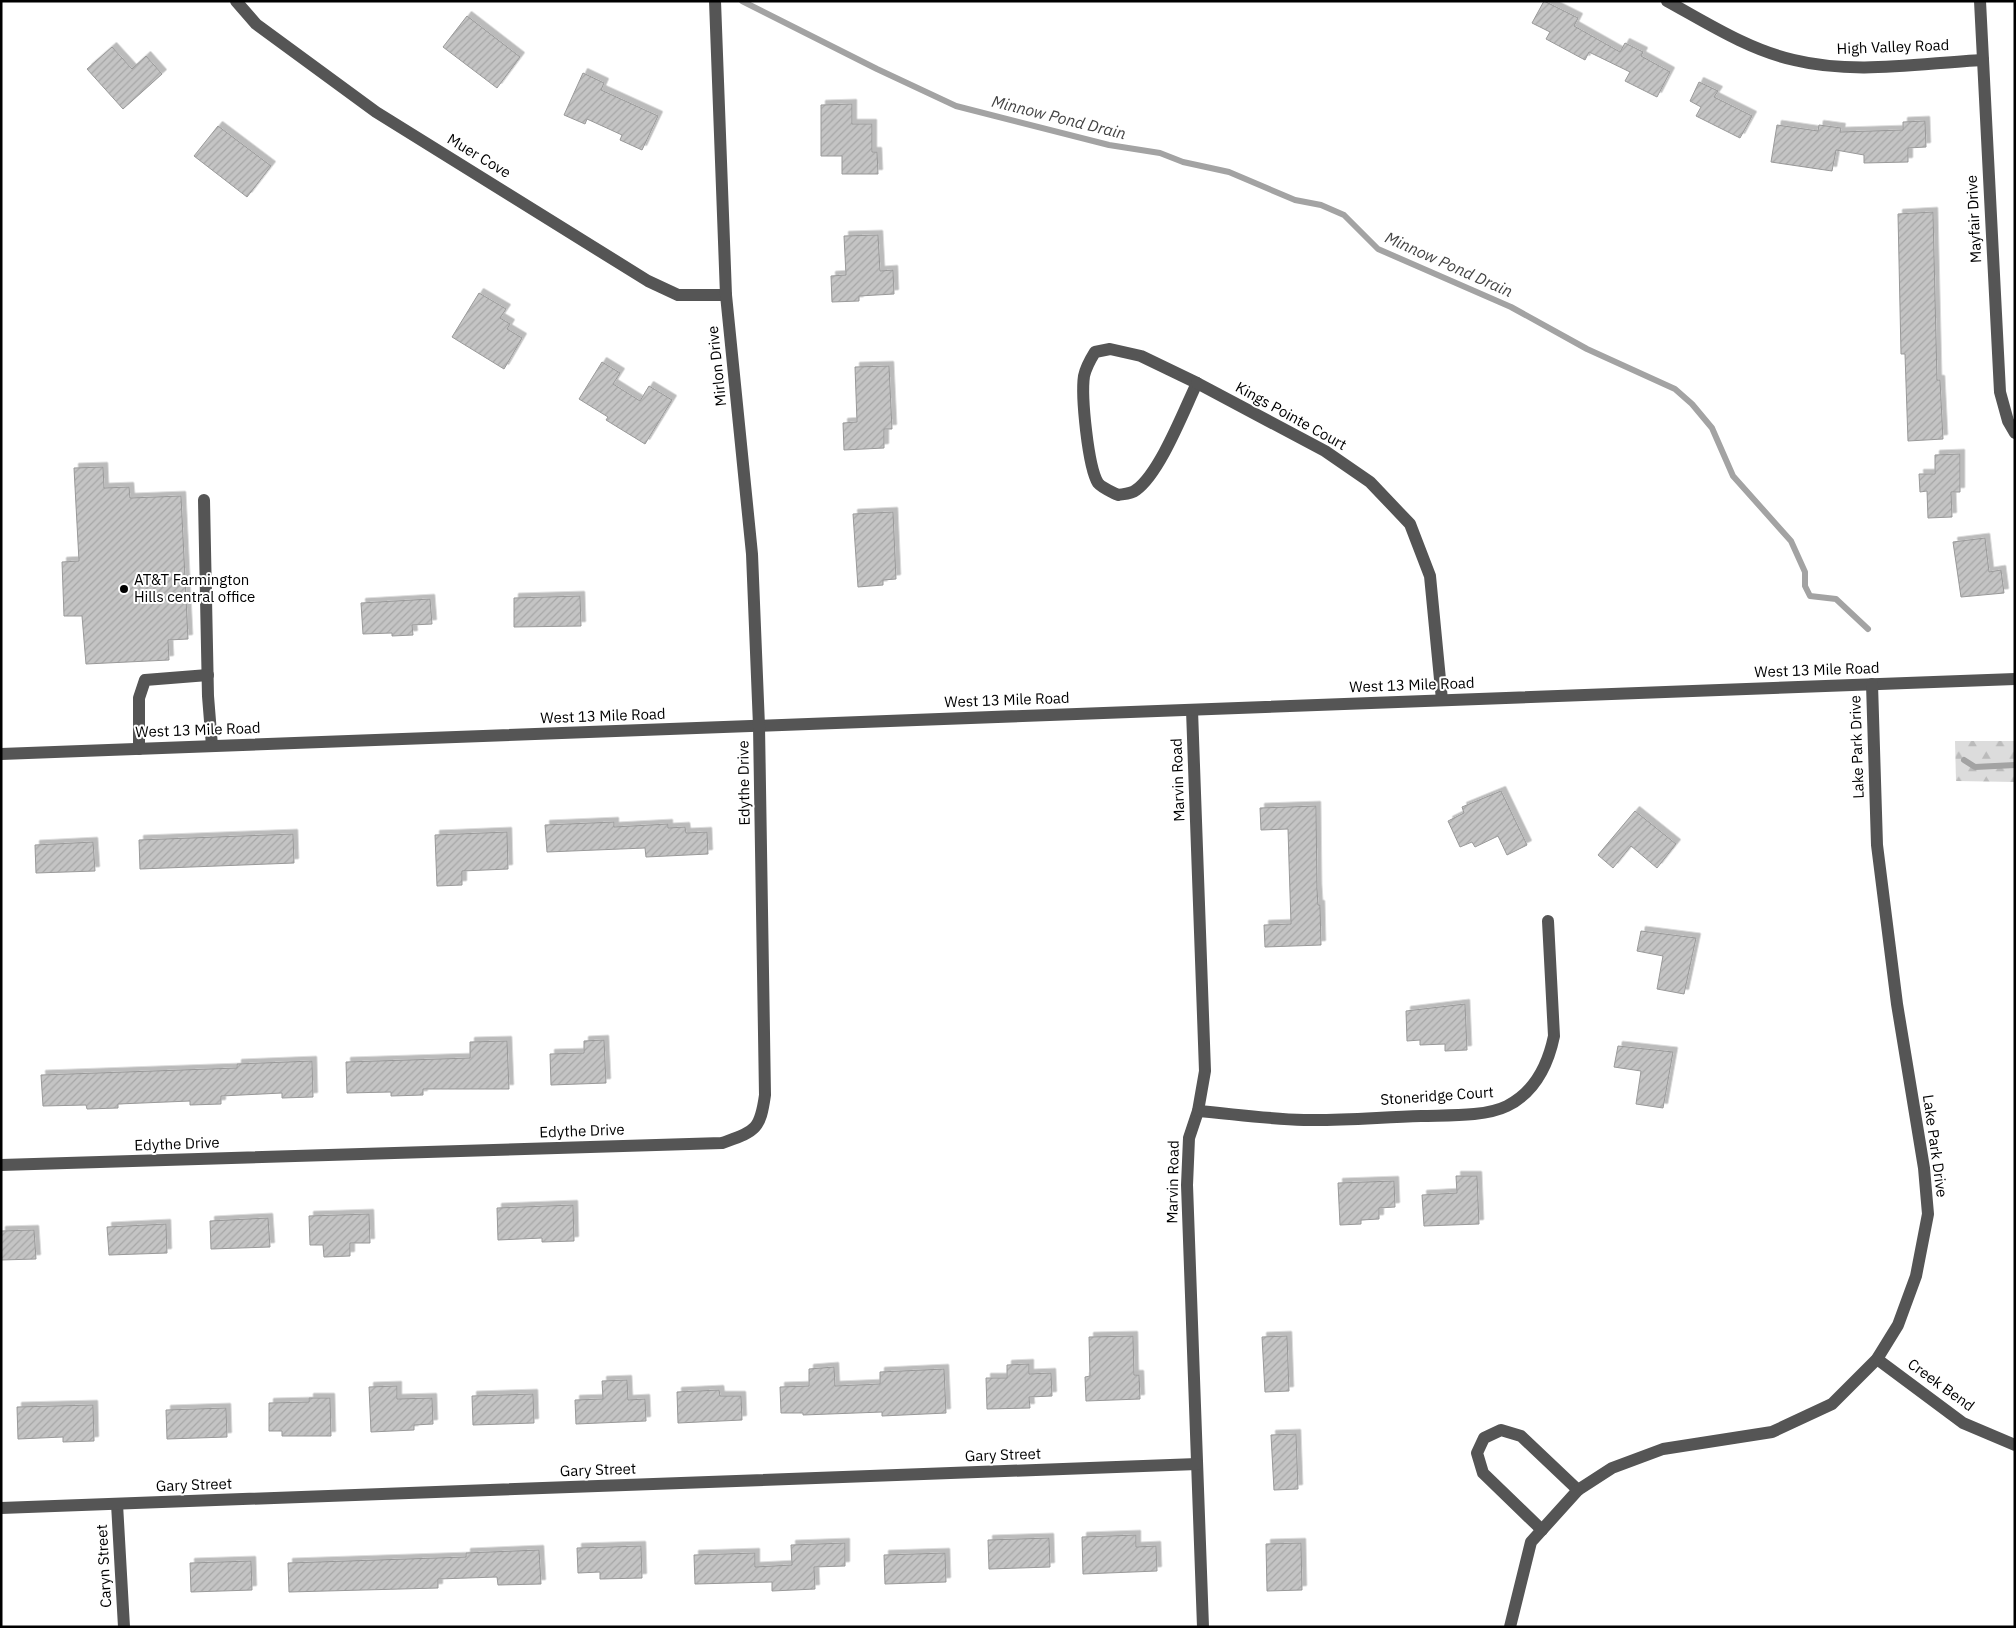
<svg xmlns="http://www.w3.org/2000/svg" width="2016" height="1628" font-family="'IBM Plex Sans',sans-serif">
<defs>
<pattern id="forest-firs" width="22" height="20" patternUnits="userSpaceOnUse" patternTransform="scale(1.25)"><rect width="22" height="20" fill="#dcdcdc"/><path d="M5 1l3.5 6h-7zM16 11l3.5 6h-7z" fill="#bbb"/></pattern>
<pattern id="building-hatch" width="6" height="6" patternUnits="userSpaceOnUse" patternTransform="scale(1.25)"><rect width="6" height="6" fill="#c4c4c4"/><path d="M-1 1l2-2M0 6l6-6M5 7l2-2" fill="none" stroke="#a7a7a7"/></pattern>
<filter id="shadow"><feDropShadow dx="4.5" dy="-4.5" stdDeviation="0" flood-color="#0004"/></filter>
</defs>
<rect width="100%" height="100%" fill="#fff"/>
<path fill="url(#forest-firs)" d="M 1955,741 L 2015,741 L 2015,782 L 1956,781 Z"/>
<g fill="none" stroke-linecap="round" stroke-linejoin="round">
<g stroke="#a3a3a3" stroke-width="6">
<path d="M 742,1 L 877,69 L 956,106 L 1109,145 L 1160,153 L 1183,162 L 1229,172 L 1295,200 L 1321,205 L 1344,215 L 1378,249 L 1511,307 L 1587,349 L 1675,389 L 1692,404 L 1712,428 L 1733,476 L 1791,541 L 1805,572 L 1805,586 L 1810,596 L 1836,599 L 1868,629"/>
<path d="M 1964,760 L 1975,767 L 2015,765"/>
</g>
</g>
<g fill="url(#building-hatch)" stroke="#999" filter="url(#shadow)">
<path d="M 1544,1 L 1578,18 L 1574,26 L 1620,52 L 1625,43 L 1643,52 L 1641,56 L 1670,72 L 1657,97 L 1625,81 L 1630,72 L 1589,52 L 1585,60 L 1546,39 L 1550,32 L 1532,23 Z"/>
<path d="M 467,16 L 520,57 L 497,88 L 443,47 Z"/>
<path d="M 112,47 L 132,69 L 146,56 L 162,74 L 123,109 L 87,69 Z"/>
<path d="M 583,73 L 604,83 L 601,90 L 658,116 L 642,150 L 620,140 L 622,135 L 587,119 L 585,124 L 564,115 Z"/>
<path d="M 1699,82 L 1718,91 L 1714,97 L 1752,116 L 1740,138 L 1696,116 L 1701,107 L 1690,101 Z"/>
<path d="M 852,104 L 852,124 L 872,124 L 872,152 L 877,152 L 878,174 L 842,174 L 842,156 L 821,156 L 821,105 Z"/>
<path d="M 1925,121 L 1926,147 L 1908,148 L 1908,162 L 1864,163 L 1864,155 L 1836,150 L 1832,171 L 1771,162 L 1777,125 L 1818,131 L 1819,125 L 1841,128 L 1840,132 L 1903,130 L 1903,122 Z"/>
<path d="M 218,126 L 271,166 L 247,197 L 194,156 Z"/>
<path d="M 1933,212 L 1937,380 L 1940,380 L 1943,439 L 1908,441 L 1905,354 L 1901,354 L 1898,214 Z"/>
<path d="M 878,235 L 880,271 L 893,270 L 894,294 L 859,296 L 859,301 L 832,302 L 831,276 L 846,275 L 844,236 Z"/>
<path d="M 479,293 L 506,309 L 500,318 L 510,324 L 507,329 L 522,338 L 504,369 L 452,337 Z"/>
<path d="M 602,362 L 620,373 L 613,384 L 640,401 L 649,386 L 672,400 L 645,444 L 606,420 L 608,417 L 579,399 Z"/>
<path d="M 889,366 L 892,429 L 884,429 L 884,448 L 844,450 L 843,423 L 857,422 L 855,367 Z"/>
<path d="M 1960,454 L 1960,492 L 1951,492 L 1952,517 L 1928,518 L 1927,491 L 1920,492 L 1919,474 L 1935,474 L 1935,455 Z"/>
<path d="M 103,467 L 104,488 L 129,487 L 130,498 L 181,496 L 188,639 L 168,640 L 169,660 L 86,664 L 82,616 L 64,616 L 62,562 L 79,561 L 74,468 Z"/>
<path d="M 893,512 L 896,579 L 883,580 L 883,585 L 858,587 L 853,514 Z"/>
<path d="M 1985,538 L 1989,572 L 2001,570 L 2004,593 L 1961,597 L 1953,542 Z"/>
<path d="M 580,596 L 581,626 L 514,627 L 514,598 Z"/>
<path d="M 430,599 L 432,624 L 412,625 L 413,635 L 392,636 L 392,633 L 363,634 L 361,603 Z"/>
<path d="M 1501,791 L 1527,845 L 1507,855 L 1498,836 L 1475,847 L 1472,842 L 1460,847 L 1448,821 L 1464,813 L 1462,807 Z"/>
<path d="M 1316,806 L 1317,889 L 1318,905 L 1320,905 L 1321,945 L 1265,947 L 1264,925 L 1291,924 L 1289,862 L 1288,829 L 1261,830 L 1260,808 Z"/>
<path d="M 1635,811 L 1676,844 L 1657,868 L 1631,846 L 1613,868 L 1598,855 Z"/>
<path d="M 614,822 L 614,827 L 668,824 L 668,828 L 685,827 L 686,833 L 707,832 L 708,854 L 646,857 L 645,848 L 547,852 L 545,825 Z"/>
<path d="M 507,832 L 508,869 L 462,871 L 462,885 L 437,886 L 435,835 Z"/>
<path d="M 293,834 L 294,863 L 140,869 L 139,840 Z"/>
<path d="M 93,842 L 95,871 L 36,873 L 35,845 Z"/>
<path d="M 1641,931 L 1696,938 L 1684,994 L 1657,989 L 1663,956 L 1637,951 Z"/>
<path d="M 1465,1004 L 1467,1050 L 1445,1051 L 1445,1044 L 1420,1045 L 1420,1040 L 1407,1041 L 1406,1011 Z"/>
<path d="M 604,1040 L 606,1083 L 551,1085 L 550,1054 L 584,1053 L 584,1041 Z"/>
<path d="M 507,1041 L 509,1089 L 423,1089 L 423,1095 L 391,1096 L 391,1092 L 347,1093 L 346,1062 L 470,1058 L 470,1042 Z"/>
<path d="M 1618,1046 L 1673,1052 L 1663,1108 L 1636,1104 L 1641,1071 L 1614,1067 Z"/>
<path d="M 312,1061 L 313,1097 L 282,1098 L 282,1093 L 221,1096 L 221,1104 L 190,1105 L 190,1101 L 118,1104 L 118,1108 L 87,1109 L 86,1105 L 43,1106 L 41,1075 L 237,1068 L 237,1064 Z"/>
<path d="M 1456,1176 L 1477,1176 L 1479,1224 L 1424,1226 L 1422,1195 L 1457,1193 Z"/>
<path d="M 1394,1181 L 1395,1207 L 1379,1208 L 1379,1219 L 1361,1220 L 1361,1224 L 1340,1225 L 1338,1183 Z"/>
<path d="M 573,1205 L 574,1241 L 542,1242 L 542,1238 L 498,1240 L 497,1208 Z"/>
<path d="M 369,1214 L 370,1243 L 350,1243 L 350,1256 L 324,1257 L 323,1245 L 310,1245 L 309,1216 Z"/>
<path d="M 268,1218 L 270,1247 L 211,1249 L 210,1221 Z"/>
<path d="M 166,1224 L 167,1253 L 109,1255 L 107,1227 Z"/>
<path d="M 34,1230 L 36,1259 L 1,1260 L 1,1231 Z"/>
<path d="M 1133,1336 L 1134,1375 L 1139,1375 L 1140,1399 L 1086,1401 L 1085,1377 L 1090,1376 L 1089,1337 Z"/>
<path d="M 1287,1336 L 1289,1391 L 1265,1392 L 1262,1337 Z"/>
<path d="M 1029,1364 L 1029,1374 L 1051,1373 L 1052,1396 L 1029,1397 L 1030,1408 L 987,1409 L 986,1378 L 1007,1378 L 1007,1365 Z"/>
<path d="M 834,1367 L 835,1386 L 880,1384 L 880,1372 L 944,1369 L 946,1413 L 882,1416 L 882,1412 L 803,1415 L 803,1413 L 781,1413 L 780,1387 L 809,1386 L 809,1369 Z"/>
<path d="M 627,1380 L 628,1400 L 645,1399 L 646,1421 L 576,1424 L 575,1400 L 603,1399 L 602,1381 Z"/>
<path d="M 397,1386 L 397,1399 L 432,1398 L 433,1424 L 414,1425 L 414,1430 L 371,1432 L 369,1387 Z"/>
<path d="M 719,1390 L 720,1396 L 741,1396 L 742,1420 L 678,1423 L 677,1392 Z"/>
<path d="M 533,1394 L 534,1423 L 473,1425 L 472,1396 Z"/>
<path d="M 309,1398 L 330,1398 L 331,1436 L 282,1436 L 282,1431 L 269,1431 L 269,1403 L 309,1402 Z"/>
<path d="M 93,1405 L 94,1441 L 63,1442 L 63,1437 L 18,1439 L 17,1407 Z"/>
<path d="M 226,1408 L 227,1437 L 167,1439 L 166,1410 Z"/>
<path d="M 1296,1434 L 1298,1489 L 1274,1490 L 1271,1435 Z"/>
<path d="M 1136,1535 L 1136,1547 L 1156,1546 L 1157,1571 L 1083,1574 L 1082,1537 Z"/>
<path d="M 1049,1538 L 1050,1567 L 989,1569 L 988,1540 Z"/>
<path d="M 845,1543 L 845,1566 L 814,1567 L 815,1589 L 772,1591 L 772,1582 L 695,1584 L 694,1555 L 755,1553 L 755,1567 L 792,1565 L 791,1545 Z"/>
<path d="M 1301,1543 L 1302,1590 L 1267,1591 L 1266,1544 Z"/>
<path d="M 641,1546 L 642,1578 L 600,1579 L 600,1572 L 578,1573 L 577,1548 Z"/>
<path d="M 539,1550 L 541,1584 L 498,1585 L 497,1577 L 438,1579 L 438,1588 L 289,1592 L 288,1563 L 466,1557 L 466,1553 Z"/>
<path d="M 945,1553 L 946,1582 L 885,1584 L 884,1555 Z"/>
<path d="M 251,1561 L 252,1590 L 191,1592 L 190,1563 Z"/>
</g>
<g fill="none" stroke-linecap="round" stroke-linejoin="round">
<g stroke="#555" stroke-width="12">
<path d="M 236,1 L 256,24 L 376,112 L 648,281 L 678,295 L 726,295"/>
<path d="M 1667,1 C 1707,23 1749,50 1794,60 C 1855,75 1921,63 1983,60"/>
<path d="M 1980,1 L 2000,392 L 2008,421 L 2015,433"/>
<path d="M 1110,349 L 1141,356 L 1197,383 C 1184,410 1160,473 1136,490 C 1131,494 1123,494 1118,495 C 1112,492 1102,488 1098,483 C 1088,467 1081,396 1084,376 C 1086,367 1090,360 1095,352 Z"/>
<path d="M 1197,383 L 1325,451 L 1370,482 L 1410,524 L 1430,576 L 1442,700"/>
<path d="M 204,500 L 208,696 L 212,746"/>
<path d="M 1192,710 L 1205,1071 L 1198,1111 L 1189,1138 L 1187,1185 L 1203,1627"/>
<path d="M 139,749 L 139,698 L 145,680 L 208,675"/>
<path d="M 1,754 L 2015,679"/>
<path d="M 1198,1111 C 1233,1114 1268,1119 1304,1120 C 1342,1121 1382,1117 1421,1116 C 1446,1115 1485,1117 1507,1106 C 1535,1092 1548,1065 1554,1036 L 1548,921"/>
<path d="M 1,1165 L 722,1143 C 755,1131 760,1131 765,1095 L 759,726 L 752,554 L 726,295 L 715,1"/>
<path d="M 1877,1359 L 1963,1423 L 2015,1445"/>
<path d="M 117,1504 L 124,1627"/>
<path d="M 1,1508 L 1197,1464"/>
<path d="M 1542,1530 L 1483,1473 L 1477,1453 L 1484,1438 L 1501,1430 L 1521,1436 L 1578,1490"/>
<path d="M 1510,1627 L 1531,1542 L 1578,1490 L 1612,1468 L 1663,1449 L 1772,1432 L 1832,1404 L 1877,1359 L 1898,1325 L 1916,1276 L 1928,1214 L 1924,1168 L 1897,1004 L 1877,845 L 1872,684"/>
</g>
</g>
<circle fill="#000" stroke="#fff" stroke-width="2" cx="124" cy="589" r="5"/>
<g text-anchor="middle" stroke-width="4" stroke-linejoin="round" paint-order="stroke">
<g font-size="15" fill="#000" stroke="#fff">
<text transform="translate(1893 47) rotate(-2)" y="5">High Valley Road</text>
<text transform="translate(479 156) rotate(31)" y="5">Muer Cove</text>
<text transform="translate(1974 219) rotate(-93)" y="5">Mayfair Drive</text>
<text transform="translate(717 366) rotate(-96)" y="5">Mirlon Drive</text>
<text transform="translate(1291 416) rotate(29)" y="5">Kings Pointe Court</text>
<text transform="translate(1817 670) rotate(-2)" y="5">West 13 Mile Road</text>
<text transform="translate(1412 685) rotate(-2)" y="5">West 13 Mile Road</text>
<text transform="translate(1007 700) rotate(-2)" y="5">West 13 Mile Road</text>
<text transform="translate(603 716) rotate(-2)" y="5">West 13 Mile Road</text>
<text transform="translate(198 730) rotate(-2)" y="5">West 13 Mile Road</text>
<text transform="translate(1857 747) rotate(-92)" y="5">Lake Park Drive</text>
<text transform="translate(1178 780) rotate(-92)" y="5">Marvin Road</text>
<text transform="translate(744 783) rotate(-91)" y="5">Edythe Drive</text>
<text transform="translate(1437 1096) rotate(-4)" y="5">Stoneridge Court</text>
<text transform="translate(582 1131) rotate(-2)" y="5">Edythe Drive</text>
<text transform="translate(177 1144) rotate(-2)" y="5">Edythe Drive</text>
<text transform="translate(1935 1146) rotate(82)" y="5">Lake Park Drive</text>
<text transform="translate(1173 1182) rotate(-89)" y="5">Marvin Road</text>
<text transform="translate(1941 1385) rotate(36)" y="5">Creek Bend</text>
<text transform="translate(1003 1455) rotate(-2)" y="5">Gary Street</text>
<text transform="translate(598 1470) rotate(-2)" y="5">Gary Street</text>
<text transform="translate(194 1485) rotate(-2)" y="5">Gary Street</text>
<text transform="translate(104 1566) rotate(-93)" y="5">Caryn Street</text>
</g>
<g font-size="15" fill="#000" stroke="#fff" text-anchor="start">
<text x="134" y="585">AT&amp;T Farmington<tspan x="134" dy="17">Hills central office</tspan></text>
</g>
<g font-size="16" font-style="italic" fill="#444" stroke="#fff">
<text transform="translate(1059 117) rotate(14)" y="6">Minnow Pond Drain</text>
<text transform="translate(1449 264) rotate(24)" y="6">Minnow Pond Drain</text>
</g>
</g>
<rect width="2016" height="1628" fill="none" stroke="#000000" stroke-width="5"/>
</svg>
